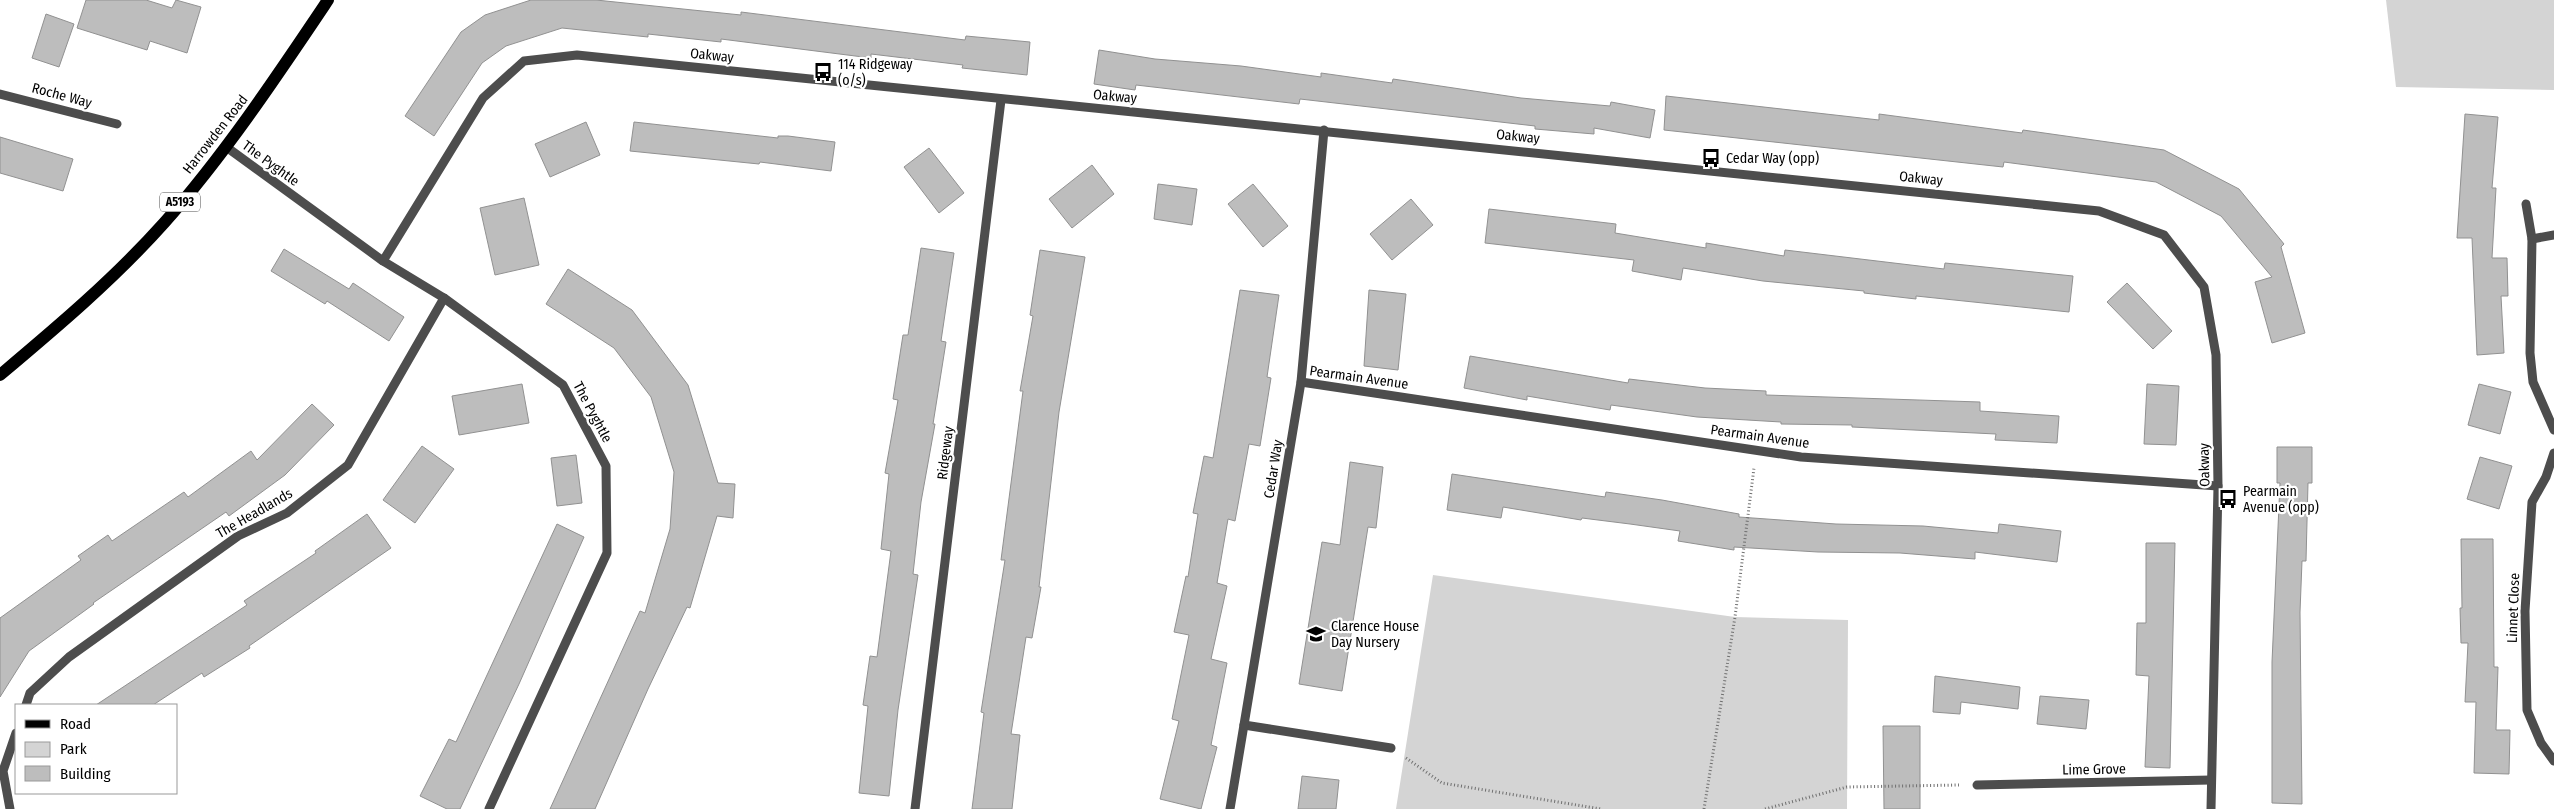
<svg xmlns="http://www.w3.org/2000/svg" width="2554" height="809" font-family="'Fira Sans Condensed',sans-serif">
<rect width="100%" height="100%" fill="#fff"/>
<g fill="#d4d4d4">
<path d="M 2386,0 L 2554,0 L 2554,90 L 2396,87 Z"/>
<path d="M 1433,575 L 1735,617 L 1848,620 L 1847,809 L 1396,809 Z"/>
</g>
<g fill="#bdbdbd" stroke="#919191">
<path d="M 86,0 L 146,0 L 172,8 L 176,0 L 201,7 L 187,53 L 150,41 L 147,50 L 77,28 Z"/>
<path d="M 531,0 L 596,0 L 741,15 L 741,12 L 965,40 L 966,36 L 1030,42 L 1027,75 L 962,68 L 963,65 L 871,54 L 871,58 L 721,39 L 721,42 L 648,34 L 648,37 L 562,28 L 506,46 L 482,63 L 434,136 L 405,116 L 461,32 L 485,15 Z"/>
<path d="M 46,14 L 74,24 L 59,67 L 32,58 Z"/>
<path d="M 1099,50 L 1155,59 L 1241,66 L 1321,77 L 1321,73 L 1392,83 L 1393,79 L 1521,98 L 1610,106 L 1611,102 L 1655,110 L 1650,138 L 1594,128 L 1594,134 L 1535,129 L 1535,126 L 1300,99 L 1299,104 L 1136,85 L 1135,90 L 1094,84 Z"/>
<path d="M 1666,96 L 1879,120 L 1879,114 L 2022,133 L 2023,130 L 2164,150 L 2239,189 L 2284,244 L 2281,247 L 2305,333 L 2272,343 L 2255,282 L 2272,277 L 2221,216 L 2156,182 L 2004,162 L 2003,167 L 1664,130 Z"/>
<path d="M 2465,114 L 2498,117 L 2492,188 L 2496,188 L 2492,258 L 2507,258 L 2508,296 L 2501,296 L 2504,353 L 2477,355 L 2472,238 L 2457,238 Z"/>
<path d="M 586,122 L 600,155 L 550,177 L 535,144 Z"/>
<path d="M 634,122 L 778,138 L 778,136 L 788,136 L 835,142 L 831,171 L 760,162 L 759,164 L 630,151 Z"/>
<path d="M 0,137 L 73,159 L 63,191 L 0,173 Z"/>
<path d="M 929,148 L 964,193 L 939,213 L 904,167 Z"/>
<path d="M 1092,165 L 1114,194 L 1072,228 L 1049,199 Z"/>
<path d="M 1158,184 L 1197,189 L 1192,225 L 1154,219 Z"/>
<path d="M 1253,184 L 1288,226 L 1263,247 L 1228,204 Z"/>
<path d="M 524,198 L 539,265 L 495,275 L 480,208 Z"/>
<path d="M 1411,199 L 1433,225 L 1392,260 L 1370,234 Z"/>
<path d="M 1489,209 L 1616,224 L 1615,233 L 1706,248 L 1706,243 L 1784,256 L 1785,250 L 1944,269 L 1945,263 L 2073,276 L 2069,312 L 1916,296 L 1916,299 L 1864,293 L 1864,291 L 1763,281 L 1683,268 L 1681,280 L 1632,271 L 1634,260 L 1485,243 Z"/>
<path d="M 921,248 L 954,253 L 941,341 L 946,342 L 933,424 L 935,424 L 921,502 L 913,574 L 918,575 L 898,710 L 889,796 L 859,793 L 868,706 L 863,705 L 870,656 L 877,657 L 891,551 L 881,549 L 889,474 L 885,473 L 898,400 L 893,399 L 903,335 L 908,335 Z"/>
<path d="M 284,249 L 349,289 L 353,283 L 404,317 L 389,341 L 327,301 L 325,304 L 271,271 Z"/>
<path d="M 1040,250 L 1085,257 L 1059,412 L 1039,587 L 1041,587 L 1032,638 L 1026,637 L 1011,734 L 1020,735 L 1012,809 L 972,809 L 984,713 L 981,712 L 1005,560 L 1001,560 L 1023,391 L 1020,391 L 1033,316 L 1030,315 Z"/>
<path d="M 568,269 L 632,310 L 688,385 L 718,483 L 735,484 L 733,518 L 717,516 L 690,608 L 687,607 L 648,689 L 595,809 L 550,809 L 640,611 L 645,613 L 670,529 L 674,472 L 651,397 L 614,348 L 546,304 Z"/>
<path d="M 2127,283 L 2172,331 L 2153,349 L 2107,302 Z"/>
<path d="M 1240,290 L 1279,295 L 1267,377 L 1271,378 L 1260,446 L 1249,444 L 1235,521 L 1228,519 L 1217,583 L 1227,586 L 1211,659 L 1227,663 L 1211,745 L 1217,747 L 1201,809 L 1160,799 L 1179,721 L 1172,719 L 1189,635 L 1174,632 L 1186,576 L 1188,577 L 1198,514 L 1193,513 L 1204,456 L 1213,458 Z"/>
<path d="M 1369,290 L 1406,294 L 1398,370 L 1364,366 Z"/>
<path d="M 1470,356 L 1628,383 L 1629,379 L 1705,388 L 1766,391 L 1766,395 L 1980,402 L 1980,411 L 2059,416 L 2057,443 L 1995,440 L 1996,434 L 1852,427 L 1852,425 L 1781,424 L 1781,422 L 1697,417 L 1611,405 L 1610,410 L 1527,396 L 1527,400 L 1464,388 Z"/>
<path d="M 522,384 L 529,423 L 459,435 L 452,396 Z"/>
<path d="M 2147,384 L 2179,386 L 2176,445 L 2144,444 Z"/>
<path d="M 2479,384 L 2511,392 L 2500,434 L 2468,425 Z"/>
<path d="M 312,404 L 334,425 L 285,475 L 229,516 L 226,512 L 93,603 L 94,604 L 29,651 L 0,697 L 0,618 L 81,560 L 78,556 L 108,535 L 112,541 L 184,492 L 188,497 L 251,451 L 257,460 Z"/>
<path d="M 422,446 L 454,469 L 415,523 L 383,500 Z"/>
<path d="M 2277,447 L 2312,447 L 2312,483 L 2308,483 L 2306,561 L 2302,561 L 2300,612 L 2302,804 L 2272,803 L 2272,662 L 2280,483 L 2277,483 Z"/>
<path d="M 576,455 L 582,503 L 557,506 L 551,458 Z"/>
<path d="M 2480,457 L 2512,466 L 2499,509 L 2467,499 Z"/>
<path d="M 1350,462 L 1383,467 L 1376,528 L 1368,527 L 1342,691 L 1299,684 L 1322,542 L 1340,545 Z"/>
<path d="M 1452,474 L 1605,497 L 1606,492 L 1662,500 L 1739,514 L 1739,517 L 1836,524 L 1923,526 L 1998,533 L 1999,524 L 2061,531 L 2057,562 L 1975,552 L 1975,559 L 1900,553 L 1818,552 L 1734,547 L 1734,550 L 1678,541 L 1680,531 L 1630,524 L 1582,518 L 1581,520 L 1503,507 L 1501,518 L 1447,510 Z"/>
<path d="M 367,514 L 391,548 L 249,646 L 250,648 L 204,677 L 202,673 L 153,705 L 96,705 L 247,605 L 244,601 L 316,553 L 315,551 Z"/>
<path d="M 557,524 L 584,537 L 519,684 L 460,809 L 447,809 L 420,796 L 449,739 L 456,742 Z"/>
<path d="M 2461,539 L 2493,539 L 2494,667 L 2498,667 L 2496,730 L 2510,730 L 2509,774 L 2474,773 L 2476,702 L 2465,702 L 2468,643 L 2461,643 L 2460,608 L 2462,608 Z"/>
<path d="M 2146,543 L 2175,543 L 2170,768 L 2145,767 L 2149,676 L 2136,675 L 2137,623 L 2146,623 Z"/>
<path d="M 1935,676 L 2020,687 L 2018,709 L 1961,702 L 1960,714 L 1933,712 Z"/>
<path d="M 2040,696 L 2089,700 L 2086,729 L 2037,724 Z"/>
<path d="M 1883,726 L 1920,726 L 1920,809 L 1884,809 Z"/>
<path d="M 1302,776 L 1339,780 L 1336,809 L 1298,809 Z"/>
</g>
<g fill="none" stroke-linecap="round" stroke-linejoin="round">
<g stroke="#6f6f6f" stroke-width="3" stroke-dasharray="1 2.5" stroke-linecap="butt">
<path d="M 1406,758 L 1442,783 L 1601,809"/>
<path d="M 1704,809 L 1735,617 L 1754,468"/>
<path d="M 1765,809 L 1847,787 L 1959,785"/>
</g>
<g stroke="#4d4d4d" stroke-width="9">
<path d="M 0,94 L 117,124"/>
<path d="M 225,146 L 383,261 L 444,298 L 563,385 L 606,466 L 607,553 L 489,809"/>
<path d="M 2526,204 L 2532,239 L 2530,353 L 2533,382 L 2554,430"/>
<path d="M 2532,239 L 2554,235"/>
<path d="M 383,261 L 483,98 L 524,61 L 577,55 L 2099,211 L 2164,235 L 2204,287 L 2216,355 L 2218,486 L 2211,809"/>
<path d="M 1301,382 L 1801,457 L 2218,486"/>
<path d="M 2554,453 L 2546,477 L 2532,502 L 2525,611 L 2527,710 L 2541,743 L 2554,761"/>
<path d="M 26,705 L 30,693 L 69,657 L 238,536 L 287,513 L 348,465 L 444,298"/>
<path d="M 1244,725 L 1391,748"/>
<path d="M 1977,785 L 2211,780"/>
<path d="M 10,809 L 3,771 L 16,733"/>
<path d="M 915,809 L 1001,100"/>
<path d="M 1230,809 L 1301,382 L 1324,130"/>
</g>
<path stroke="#000" stroke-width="12" d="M 0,375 C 57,327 114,279 164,223 C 225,154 277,76 328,0"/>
</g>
<defs>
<g id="bus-bare" transform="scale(1.5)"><path d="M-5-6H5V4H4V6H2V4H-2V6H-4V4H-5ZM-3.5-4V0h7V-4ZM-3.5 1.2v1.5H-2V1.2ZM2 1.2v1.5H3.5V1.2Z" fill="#000" stroke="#fff" stroke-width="2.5" paint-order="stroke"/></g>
<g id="school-bare" transform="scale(1.5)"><path d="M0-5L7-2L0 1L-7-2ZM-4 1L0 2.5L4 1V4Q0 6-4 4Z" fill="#000" stroke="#fff" stroke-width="2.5" paint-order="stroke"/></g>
</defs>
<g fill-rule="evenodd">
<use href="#bus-bare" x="823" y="72"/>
<use href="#bus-bare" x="1711" y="158"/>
<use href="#bus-bare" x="2228" y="499"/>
<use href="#school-bare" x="1316" y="634"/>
</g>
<g text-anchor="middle" stroke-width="4.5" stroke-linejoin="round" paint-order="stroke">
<rect fill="#fff" stroke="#4c4c4c" stroke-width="1" x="160" y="192.5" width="40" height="19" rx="4"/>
<g font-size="12" font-weight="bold" fill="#000">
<text x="180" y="206">A5193</text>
</g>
<g font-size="14" fill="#000" stroke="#fff">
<text transform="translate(712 55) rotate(6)" y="5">Oakway</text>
<text transform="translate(62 95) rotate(15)" y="5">Roche Way</text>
<text transform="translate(1115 96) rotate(5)" y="5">Oakway</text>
<text transform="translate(215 134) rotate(-52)" y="5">Harrowden Road</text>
<text transform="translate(1518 136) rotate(6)" y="5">Oakway</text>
<text transform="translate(271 163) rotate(36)" y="5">The Pyghtle</text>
<text transform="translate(1921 178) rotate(6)" y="5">Oakway</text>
<text transform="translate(1359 377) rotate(8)" y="5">Pearmain Avenue</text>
<text transform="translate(593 412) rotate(62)" y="5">The Pyghtle</text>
<text transform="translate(1760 436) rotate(8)" y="5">Pearmain Avenue</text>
<text transform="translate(945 453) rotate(-83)" y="5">Ridgeway</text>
<text transform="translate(2204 465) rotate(-91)" y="5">Oakway</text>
<text transform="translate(1273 469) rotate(-81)" y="5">Cedar Way</text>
<text transform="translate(254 513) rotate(-30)" y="5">The Headlands</text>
<text transform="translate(2513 608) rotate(-88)" y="5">Linnet Close</text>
<text transform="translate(2094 769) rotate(-1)" y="5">Lime Grove</text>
</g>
<g font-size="14" fill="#000" stroke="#fff" text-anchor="start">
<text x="838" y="69">114 Ridgeway<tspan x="838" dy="16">(o/s)</tspan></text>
<text x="1726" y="163">Cedar Way (opp)</text>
<text x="2243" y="496">Pearmain<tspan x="2243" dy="16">Avenue (opp)</tspan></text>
<text x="1331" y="631">Clarence House<tspan x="1331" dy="16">Day Nursery</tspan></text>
</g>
</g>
<rect x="15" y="704" width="162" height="90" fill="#ffffff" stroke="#999999"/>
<rect x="25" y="720" width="25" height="8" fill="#000000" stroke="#999999"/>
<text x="60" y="729" font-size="15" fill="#000000">Road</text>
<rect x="25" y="742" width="25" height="15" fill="#d4d4d4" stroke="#999999"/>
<text x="60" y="754" font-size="15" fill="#000000">Park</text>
<rect x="25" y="766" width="25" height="15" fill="#bdbdbd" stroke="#999999"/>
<text x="60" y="779" font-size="15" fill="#000000">Building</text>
</svg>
